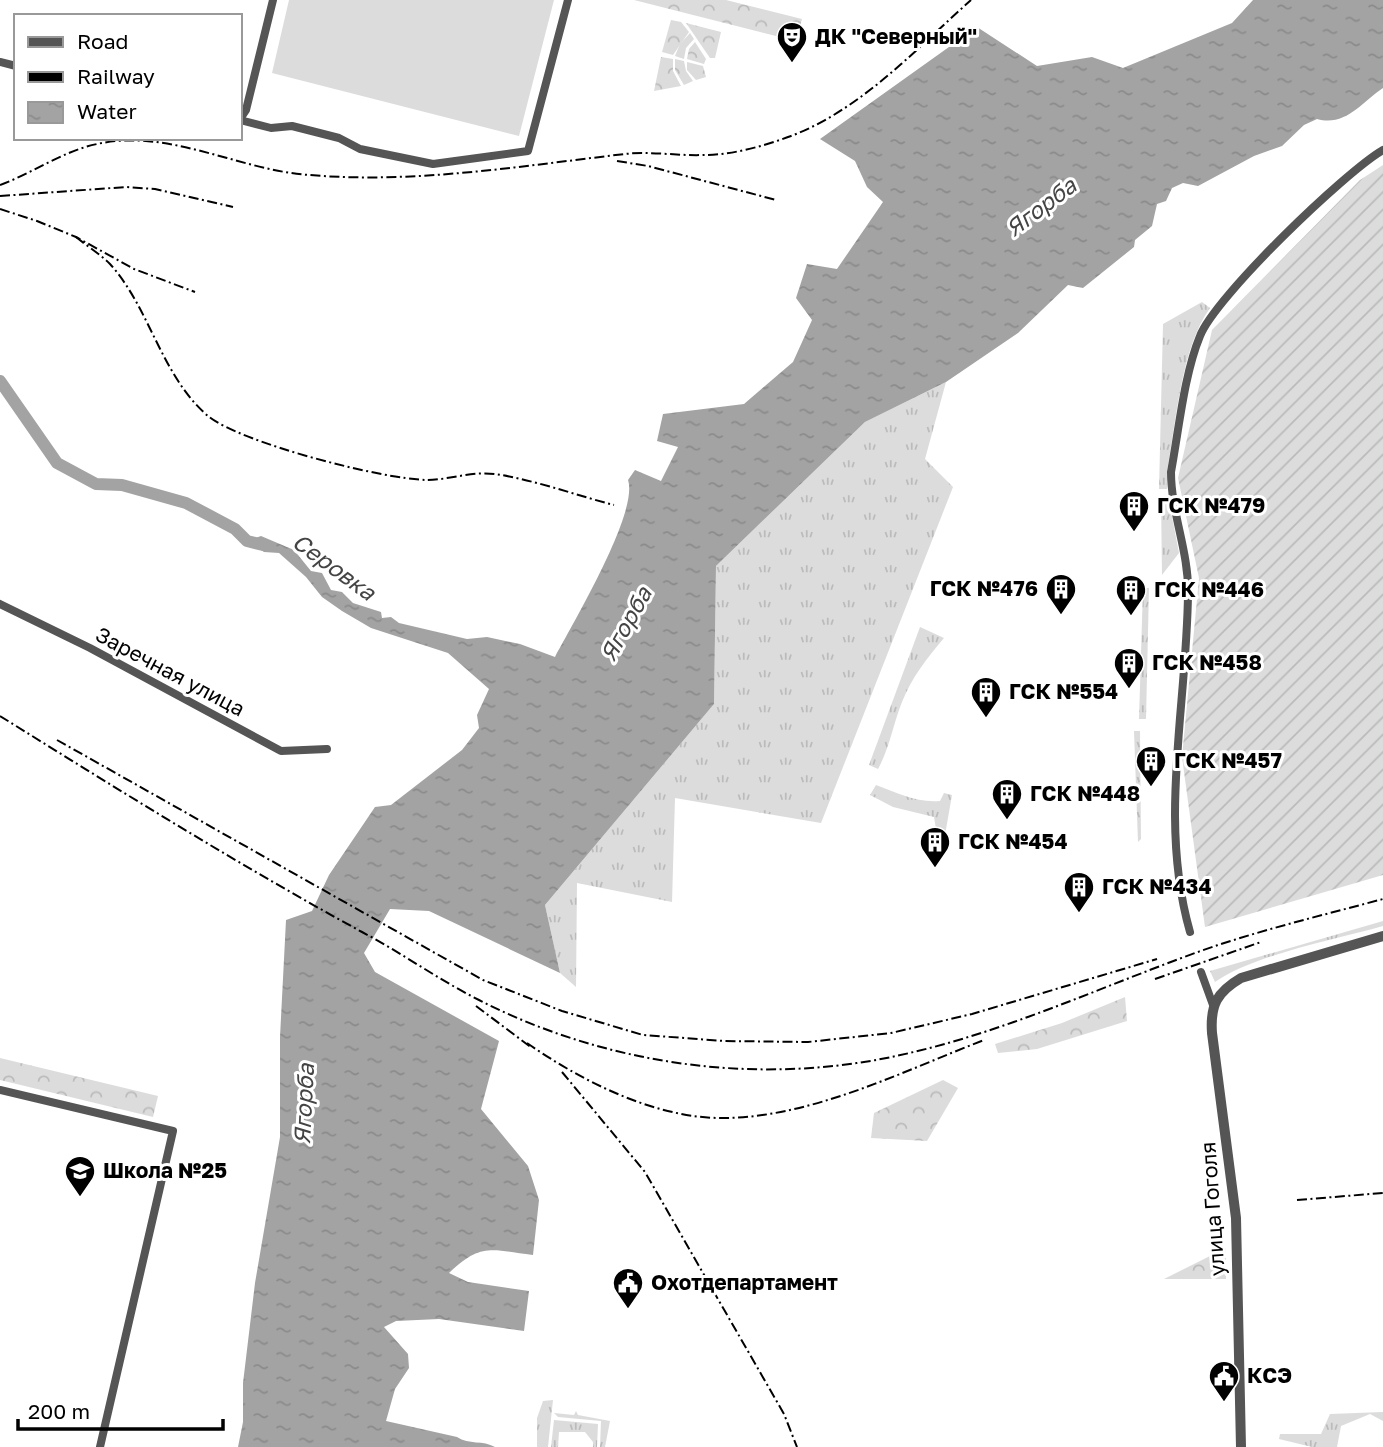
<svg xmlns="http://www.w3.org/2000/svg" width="1383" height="1447" font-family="'Golos Text',sans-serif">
<defs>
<pattern id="grass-tufts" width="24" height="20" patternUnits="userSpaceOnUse" patternTransform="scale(1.75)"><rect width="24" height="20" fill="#dcdcdc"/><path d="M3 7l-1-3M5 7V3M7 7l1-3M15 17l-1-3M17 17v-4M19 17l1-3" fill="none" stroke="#bbb"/></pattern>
<pattern id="forest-crowns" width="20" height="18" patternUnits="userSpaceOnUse" patternTransform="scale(1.75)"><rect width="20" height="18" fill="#dcdcdc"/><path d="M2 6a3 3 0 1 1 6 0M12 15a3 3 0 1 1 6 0" fill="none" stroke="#bbb"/></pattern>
<pattern id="garden-furrows" width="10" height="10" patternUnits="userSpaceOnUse" patternTransform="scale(1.75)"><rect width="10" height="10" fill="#dcdcdc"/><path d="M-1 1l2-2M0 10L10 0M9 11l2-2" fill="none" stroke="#bbb"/></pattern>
<pattern id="water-ripples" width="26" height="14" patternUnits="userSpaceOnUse" patternTransform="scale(1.75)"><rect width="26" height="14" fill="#a3a3a3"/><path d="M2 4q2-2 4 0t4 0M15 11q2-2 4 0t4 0" fill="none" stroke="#8b8b8b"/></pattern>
</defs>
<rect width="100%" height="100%" fill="#fff"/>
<g fill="url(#grass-tufts)">
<path d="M 1202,302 L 1210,308 C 1181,348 1176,423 1167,471 L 1167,489 L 1159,489 L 1163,324 Z"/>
<path d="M 946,382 L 925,459 L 953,487 L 821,823 L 675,798 L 672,902 L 577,883 L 576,987 L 560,973 L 545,905 L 714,704 L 716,566 L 865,422 Z"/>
<path d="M 1168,496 L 1179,553 L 1162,575 L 1161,499 Z"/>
<path d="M 1143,588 L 1149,588 L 1146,719 L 1139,719 Z"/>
<path d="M 920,627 L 944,638 C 927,658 912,677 902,702 C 893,724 890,747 878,769 L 869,765 Z"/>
<path d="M 1134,731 L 1140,731 L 1141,839 L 1138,842 Z"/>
<path d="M 876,785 C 897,793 917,803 940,801 L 944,793 L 952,795 L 945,835 L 937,835 L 934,817 L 893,807 L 870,795 Z"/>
<path d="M 1383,921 L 1383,926 C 1334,940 1256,954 1215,982 L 1210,971 Z"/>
<path d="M 553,1400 L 548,1447 L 537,1447 L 537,1418 L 543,1401 Z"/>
<path d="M 576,1411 L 578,1415 L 610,1421 L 605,1447 L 600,1447 L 601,1421 L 558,1417 L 554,1413 L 574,1415 Z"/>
<path d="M 1383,1412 L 1383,1421 L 1370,1414 L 1341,1426 L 1337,1447 L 1312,1447 L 1279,1439 L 1280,1434 L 1321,1434 L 1330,1414 Z"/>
<path d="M 554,1420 L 598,1424 L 597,1447 L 593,1447 L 593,1442 L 585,1432 L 559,1432 L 558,1447 L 551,1447 Z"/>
</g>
<g fill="url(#forest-crowns)">
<path d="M 634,0 L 726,0 L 802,19 L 796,41 Z"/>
<path d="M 671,20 L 681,22 L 689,32 L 673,55 L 662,52 Z"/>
<path d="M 686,23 L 721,32 L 715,58 L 710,58 Z"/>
<path d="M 690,33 L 694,39 L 686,48 L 684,59 L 675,56 L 680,44 Z"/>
<path d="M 695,42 L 706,59 L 704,64 L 687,59 L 689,49 Z"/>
<path d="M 661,57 L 673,59 L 673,71 L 681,86 L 654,91 Z"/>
<path d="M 675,59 L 684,61 L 686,71 L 693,81 L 684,85 L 675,70 Z"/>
<path d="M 687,62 L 703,66 L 706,77 L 696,80 L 687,70 Z"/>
<path d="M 1125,997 L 1127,1021 L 1037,1049 L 998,1053 L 995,1044 L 1062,1023 Z"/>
<path d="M 0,1058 L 158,1096 L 153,1117 L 0,1080 Z"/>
<path d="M 943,1080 L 958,1088 L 927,1141 L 871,1138 L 874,1113 Z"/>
<path d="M 1226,1248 L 1226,1279 L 1164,1279 Z"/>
</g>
<path fill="url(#garden-furrows)" d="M 1383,165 L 1383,875 L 1205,927 L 1182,757 L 1199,578 L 1178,478 L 1212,330 L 1360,180 Z"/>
<path fill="#dcdcdc" d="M 289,0 L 554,0 L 519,136 L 272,73 Z"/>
<path fill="url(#water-ripples)" d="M 1253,0 L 1383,0 L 1383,88 C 1361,103 1345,127 1317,119 L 1304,125 L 1282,146 L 1254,156 L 1198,186 L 1183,183 L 1172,188 L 1166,201 L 1157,204 L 1152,226 L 1135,240 L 1134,247 L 1083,288 L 1068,285 L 1018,333 L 946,382 L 865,422 L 716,566 L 714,704 L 545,905 L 560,973 L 429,911 L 390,909 L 364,953 L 375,972 L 499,1041 L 481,1109 L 528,1166 L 539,1200 L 533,1255 C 492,1250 481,1242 449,1273 L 468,1282 L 529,1291 L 524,1331 L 439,1319 L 396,1321 L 384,1327 L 408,1354 L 409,1368 L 395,1389 L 386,1421 L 457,1437 C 469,1445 483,1440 495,1447 L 238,1447 L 243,1422 L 243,1383 L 255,1283 L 280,1137 L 280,1037 L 286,920 L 312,911 L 329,875 L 375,807 L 391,805 L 462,750 L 479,728 L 477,715 L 489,689 L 448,653 L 371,628 L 342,611 L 322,597 L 306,577 L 279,553 L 264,552 L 247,541 L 261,536 L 294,550 L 311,571 L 322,573 L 331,590 L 342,592 L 353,603 L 381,612 L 382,618 L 391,617 L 399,623 L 467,639 L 487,637 L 520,644 L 555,657 C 573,623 639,512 628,480 L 635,470 L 661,481 L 678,447 L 657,441 L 663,414 L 744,404 L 793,362 L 812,320 L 796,298 L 807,264 L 837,269 L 883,202 L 867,187 L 855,161 L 820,139 L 977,27 L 1037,66 L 1092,57 L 1123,68 L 1232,23 Z"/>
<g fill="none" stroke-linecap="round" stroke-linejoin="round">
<path stroke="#a3a3a3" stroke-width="12" d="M 0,381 L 57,463 L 96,484 L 122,485 L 186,503 L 235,529 L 247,541 L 263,545"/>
<g stroke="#555" stroke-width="8">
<path d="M 0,62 L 16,66"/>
<path d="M 240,119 L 246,110 L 273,0"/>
<path d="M 240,120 L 271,128 L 292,126 L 339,138 L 360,149 L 433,164 L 528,151 L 568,0"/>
<path d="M 0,604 L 90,648 L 281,751 L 327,749"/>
<path d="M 1190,932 C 1158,820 1187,706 1188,593 C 1189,552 1171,513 1171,472 C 1179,429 1184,375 1200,336 C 1215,297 1345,172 1383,150"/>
<path d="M 1201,972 L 1213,1005"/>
<path d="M 0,1090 L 173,1131 L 100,1447"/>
</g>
<path stroke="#555" stroke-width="10" d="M 1241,1447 L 1236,1218 L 1212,1033 C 1210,1005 1217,992 1241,978 L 1383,936"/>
<g stroke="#000" stroke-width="2" stroke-dasharray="10 3.5 2 3.5" stroke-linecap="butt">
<path d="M 617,161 L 648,166 L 776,200"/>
<path d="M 0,185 C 33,173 63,151 97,144 C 169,128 238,170 309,175 C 415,184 520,166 625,154 C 651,151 677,156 704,155 C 732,155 764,146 791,136 C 862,109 916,49 971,0"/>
<path d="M 0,196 L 126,187 L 155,189 L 233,207"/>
<path d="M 0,209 L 37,221 L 76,237 L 134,269 L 195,292"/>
<path d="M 76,237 C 87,246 100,254 110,264 C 150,308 161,376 208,416 C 241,443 382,479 426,480 C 449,480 471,471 495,474 C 535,480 575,495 614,505"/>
<path d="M 0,716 C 119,790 239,865 362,932 C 402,953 439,980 479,1000 C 606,1065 757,1086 896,1056 C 1000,1034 1096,989 1195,953 C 1256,931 1320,916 1383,899"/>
<path d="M 57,740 L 483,980 L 562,1011 L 643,1035 L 725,1041 L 808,1042 L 891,1033 L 972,1014 L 1157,959"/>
<path d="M 1155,979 L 1261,942"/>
<path d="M 476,1006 L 532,1048"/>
<path d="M 527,1043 C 580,1080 652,1117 719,1118 C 809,1119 901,1072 984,1040"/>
<path d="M 562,1072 L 645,1172 L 784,1414 L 797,1447"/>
<path d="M 1297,1200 L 1383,1193"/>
</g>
</g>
<defs>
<g id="theatre-pin" transform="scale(1.575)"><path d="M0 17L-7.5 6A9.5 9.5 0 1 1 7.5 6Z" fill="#000" stroke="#fff"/><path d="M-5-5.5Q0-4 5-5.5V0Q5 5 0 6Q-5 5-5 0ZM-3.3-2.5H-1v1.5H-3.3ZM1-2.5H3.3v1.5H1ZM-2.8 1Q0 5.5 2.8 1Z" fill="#fff"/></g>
<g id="building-pin" transform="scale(1.575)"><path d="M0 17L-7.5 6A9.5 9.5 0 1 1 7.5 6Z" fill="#000" stroke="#fff"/><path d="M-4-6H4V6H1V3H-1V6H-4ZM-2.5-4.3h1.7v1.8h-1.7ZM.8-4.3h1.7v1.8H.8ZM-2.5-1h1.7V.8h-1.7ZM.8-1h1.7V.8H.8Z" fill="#fff"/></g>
<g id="school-pin" transform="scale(1.575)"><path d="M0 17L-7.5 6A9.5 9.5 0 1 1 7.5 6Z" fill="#000" stroke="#fff"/><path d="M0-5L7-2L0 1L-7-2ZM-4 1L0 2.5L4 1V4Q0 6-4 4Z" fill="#fff"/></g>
<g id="civic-pin" transform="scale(1.575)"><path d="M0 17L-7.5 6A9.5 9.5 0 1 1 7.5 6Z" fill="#000" stroke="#fff"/><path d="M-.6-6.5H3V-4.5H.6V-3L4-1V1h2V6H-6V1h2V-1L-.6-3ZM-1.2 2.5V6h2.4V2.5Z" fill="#fff"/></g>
</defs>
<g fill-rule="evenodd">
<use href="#theatre-pin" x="792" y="37"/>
<use href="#building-pin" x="1134" y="506"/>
<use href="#building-pin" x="1061" y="589"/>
<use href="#building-pin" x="1131" y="590"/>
<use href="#building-pin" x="1129" y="663"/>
<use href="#building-pin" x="986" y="692"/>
<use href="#building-pin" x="1151" y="761"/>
<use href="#building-pin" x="1007" y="794"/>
<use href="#building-pin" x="935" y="842"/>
<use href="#building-pin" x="1079" y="887"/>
<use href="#school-pin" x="80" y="1171"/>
<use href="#civic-pin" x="628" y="1283"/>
<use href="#civic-pin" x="1224" y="1376"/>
</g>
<g text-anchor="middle" stroke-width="6" stroke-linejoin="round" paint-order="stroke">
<g font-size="21" font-weight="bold" fill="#000" stroke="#fff" text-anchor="start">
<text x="815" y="44">ДК "Северный"</text>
<text x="1157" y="513">ГСК №479</text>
<text x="1038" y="596" text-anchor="end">ГСК №476</text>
<text x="1154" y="597">ГСК №446</text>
<text x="1152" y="670">ГСК №458</text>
<text x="1009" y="699">ГСК №554</text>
<text x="1174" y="768">ГСК №457</text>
<text x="1030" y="801">ГСК №448</text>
<text x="958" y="849">ГСК №454</text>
<text x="1102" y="894">ГСК №434</text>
<text x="103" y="1178">Школа №25</text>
<text x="651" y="1290">Охотдепартамент</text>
<text x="1247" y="1383">КСЭ</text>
</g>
<g font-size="21" fill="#000" stroke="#fff">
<text transform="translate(170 672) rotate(28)" y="7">Заречная улица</text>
<text transform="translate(1213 1209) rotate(-94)" y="7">улица Гоголя</text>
</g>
<g font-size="23" font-style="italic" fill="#444" stroke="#fff">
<text transform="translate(1041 207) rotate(-37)" y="8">Ягорба</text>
<text transform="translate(334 567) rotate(36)" y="8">Серовка</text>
<text transform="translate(626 624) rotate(-61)" y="8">Ягорба</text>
<text transform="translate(304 1104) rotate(-87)" y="8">Ягорба</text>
</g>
</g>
<rect x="14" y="14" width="228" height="126" fill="#ffffff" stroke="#999999" stroke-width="2"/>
<rect x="28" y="37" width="35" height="10" fill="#555555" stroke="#999999" stroke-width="2"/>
<text x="77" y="49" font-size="21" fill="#000000">Road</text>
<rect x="28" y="72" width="35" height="10" fill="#000000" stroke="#999999" stroke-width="2"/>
<text x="77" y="84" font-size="21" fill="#000000">Railway</text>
<rect x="28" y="102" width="35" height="21" fill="url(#water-ripples)" stroke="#999999" stroke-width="2"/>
<text x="77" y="119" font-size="21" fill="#000000">Water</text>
<path d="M18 1419v10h205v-10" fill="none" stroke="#000000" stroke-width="3.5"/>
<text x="28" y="1419" font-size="21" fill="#000000" stroke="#ffffff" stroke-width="5" paint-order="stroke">200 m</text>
</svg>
